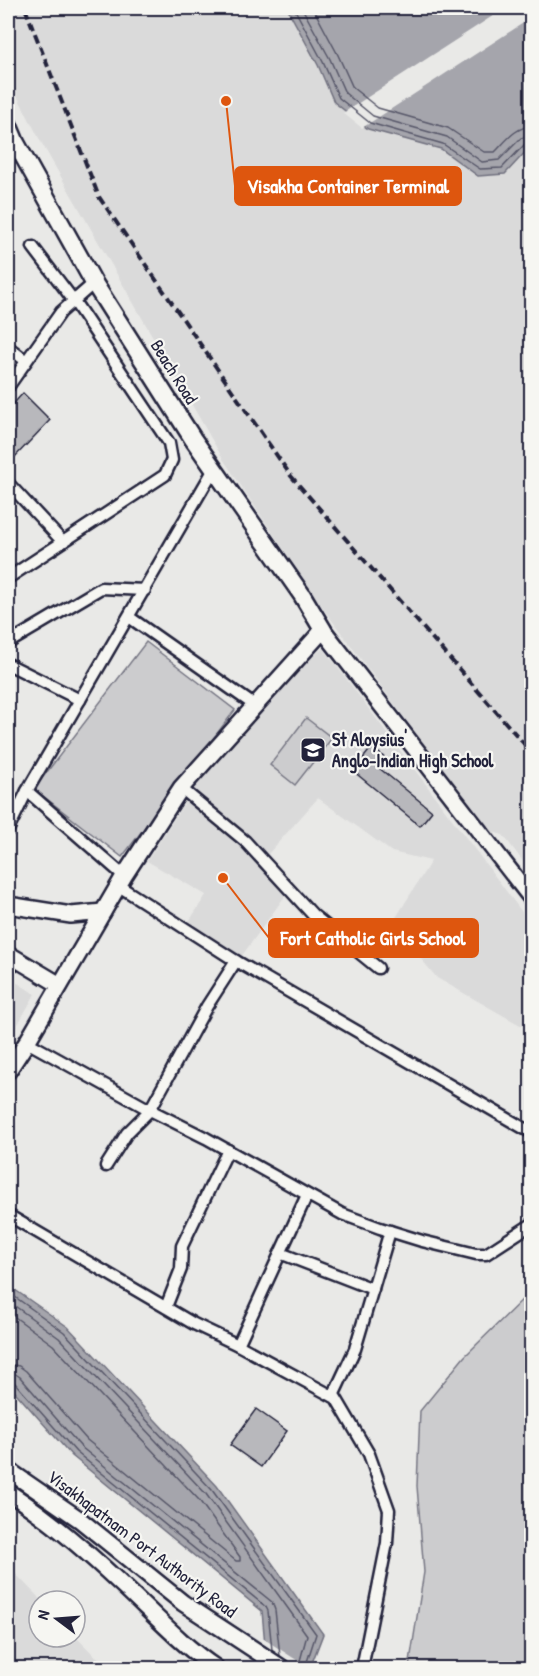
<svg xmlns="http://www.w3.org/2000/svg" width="539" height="1676" font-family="'Patrick Hand',sans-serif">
<rect width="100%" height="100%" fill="#e9e9e7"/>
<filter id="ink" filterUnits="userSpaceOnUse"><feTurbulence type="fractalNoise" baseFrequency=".0167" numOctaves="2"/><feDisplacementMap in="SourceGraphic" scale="12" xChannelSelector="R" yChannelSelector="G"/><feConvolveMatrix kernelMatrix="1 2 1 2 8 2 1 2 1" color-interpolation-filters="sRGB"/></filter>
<g filter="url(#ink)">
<g fill="#dadada">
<path d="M 8,8 L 287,8 L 318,65 L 334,102 L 368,129 L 441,149 L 478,176 L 505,174 L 531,146 L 531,872 L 503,835 L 489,831 L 325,611 L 223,459 L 41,142 L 8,78 Z"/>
<path d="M 323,648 L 531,924 L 531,1009 L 522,1026 L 437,978 L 392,924 L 431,861 L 392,852 L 318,798 L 268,854 L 192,791 L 282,683 Z"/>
<path d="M 187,799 L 240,842 L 285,896 L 241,957 L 188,923 L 206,895 L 147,861 Z"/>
<path d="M 8,977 L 35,994 L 8,1042 Z"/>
<path d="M 8,1566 L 42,1601 L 39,1601 L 39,1637 L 75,1637 L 75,1636 L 94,1655 L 113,1668 L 8,1668 Z"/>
</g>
<g fill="#ccccce" stroke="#777784" stroke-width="1.5">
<path d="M 146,642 L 235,710 L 122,857 L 34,789 Z"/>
<path d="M 306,718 L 332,738 L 295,785 L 270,765 Z"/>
<path d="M 531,1291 L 531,1668 L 409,1668 L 424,1572 L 417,1486 L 420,1411 L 464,1357 Z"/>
</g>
<g fill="#a5a5ac" stroke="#71717f" stroke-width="1.5">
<path d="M 287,8 L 531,8 L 531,146 L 505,174 L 478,176 L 441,149 L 368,129 L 334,102 L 318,65 Z"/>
<path d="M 8,1285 L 68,1327 L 217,1486 L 323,1634 L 310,1668 L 262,1668 L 266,1656 L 262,1611 L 72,1456 L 8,1384 Z"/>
</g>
<g fill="#e9e9e7">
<path d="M 505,8 L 531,8 L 531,18 L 362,128 L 343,113 Z"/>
<path d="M 261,1637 L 309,1668 L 264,1668 L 260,1666 L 263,1656 Z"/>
</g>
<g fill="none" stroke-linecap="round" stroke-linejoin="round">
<g stroke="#565668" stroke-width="1.5">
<path d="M 294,8 L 323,62 L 339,98 L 370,123 L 443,144 L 480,169 L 502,168 L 525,144 L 532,142"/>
<path d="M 302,8 L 330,59 L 345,93 L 373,116 L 447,137 L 482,162 L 499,160 L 521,138 L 532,135"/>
<path d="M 313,8 L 338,55 L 353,88 L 378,108 L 448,128 L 484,152 L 495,152 C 506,141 515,127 532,126"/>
<path d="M 8,1292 L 64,1332 L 212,1490 L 316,1634 L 305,1668"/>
<path d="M 8,1301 L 59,1338 L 206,1494 L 307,1635 L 298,1668"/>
<path d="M 8,1312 L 53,1345 L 199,1500 L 240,1557 L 240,1561 L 236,1561 L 87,1440 L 26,1371 L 19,1366 L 8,1364"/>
<path d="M 8,1373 L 14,1373 L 20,1377 L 81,1447 L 272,1602 L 275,1610 L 280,1656"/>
<path d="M 8,1380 L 14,1382 L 76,1452 L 266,1607 L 268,1611 L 272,1650"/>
</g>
</g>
<g fill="#b8b8bc" stroke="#22223b" stroke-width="1.5">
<path d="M 23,393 L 50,420 L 12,460 L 8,456 L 8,410 Z"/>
<path d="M 372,747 L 386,759 L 379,768 L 432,811 L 420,826 L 353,771 Z"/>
<path d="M 256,1409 L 287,1431 L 261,1467 L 230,1445 Z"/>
</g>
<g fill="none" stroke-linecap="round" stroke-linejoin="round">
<g stroke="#22223b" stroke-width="15">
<g id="street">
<path d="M 8,347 L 26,361"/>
<path d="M 8,387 L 61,312 L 94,283"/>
<path d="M 8,483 L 62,541"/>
<path d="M 8,578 L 165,475 L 172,460 L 169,443 L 74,301 L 33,247"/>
<path d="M 129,617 L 254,705"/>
<path d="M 8,643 L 101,588 L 145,590"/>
<path d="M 8,664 L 80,700"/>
<path d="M 181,788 L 245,841 L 313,915 L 378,968"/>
<path d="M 27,791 L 124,876"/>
<path d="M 8,830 L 27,791 L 214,469"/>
<path d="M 119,886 L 236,961 L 532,1133"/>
<path d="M 27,1042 L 150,1110 L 206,1138 L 342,1214 L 380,1228 L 422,1241 L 476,1254 L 486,1254 L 532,1224"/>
<path d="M 106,1166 L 127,1133 L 150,1110 L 207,1006 L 236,961"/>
<path d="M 8,1215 L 194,1324 L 238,1345 L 336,1398 L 369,1454 L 389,1510 L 387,1543 L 362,1668"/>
<path d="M 280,1253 L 373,1289"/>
<path d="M 166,1307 L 181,1269 L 182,1246 L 228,1150"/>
<path d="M 238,1345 L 307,1195"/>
<path d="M 333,1396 L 355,1349 L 390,1231"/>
</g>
</g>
<g stroke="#22223b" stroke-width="20">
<g id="secondary">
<path d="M 8,905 L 71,915 L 103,912"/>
<path d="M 8,954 L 60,985"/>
<path d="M 8,1071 L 27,1042 L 124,876 L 181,788 L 323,630 L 532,899"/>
<path d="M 8,1470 L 79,1519 L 183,1603 L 282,1668"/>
<path d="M 8,1492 C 48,1518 84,1549 119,1582 C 151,1611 180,1644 216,1668"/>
</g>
</g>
<g stroke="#22223b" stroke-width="21">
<path id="primary" d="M 8,124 L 16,143 L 94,283 L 193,439 L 302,595 L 323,630"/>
</g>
<use href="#street" stroke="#f6f6f2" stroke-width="10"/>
<use href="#secondary" stroke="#f6f6f2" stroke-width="15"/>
<use href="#primary" stroke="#f6f6f2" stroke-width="16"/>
<path stroke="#22223b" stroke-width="4" stroke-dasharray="9 4.5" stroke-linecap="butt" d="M 25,8 L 99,197 L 291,476 L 532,753"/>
</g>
</g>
<defs>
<g id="school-square" transform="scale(1.35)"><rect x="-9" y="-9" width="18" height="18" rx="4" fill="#22223b" stroke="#f6f6f2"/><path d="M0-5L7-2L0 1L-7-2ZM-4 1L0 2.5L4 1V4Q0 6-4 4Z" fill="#fff"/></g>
</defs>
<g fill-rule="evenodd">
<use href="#school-square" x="313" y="750"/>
</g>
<g text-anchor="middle" stroke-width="4.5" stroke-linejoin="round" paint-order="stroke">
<g font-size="18" fill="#22223b" stroke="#f6f6f2">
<text transform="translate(174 372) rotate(58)" y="6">Beach Road</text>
<text transform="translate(142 1544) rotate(37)" y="6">Visakhapatnam Port Authority Road</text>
</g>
<g font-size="18" font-weight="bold" fill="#22223b" stroke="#f6f6f2" text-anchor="start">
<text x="332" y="746">St Aloysius'<tspan x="332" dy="21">Anglo-Indian High School</tspan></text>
</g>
</g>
<path fill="none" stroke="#de560e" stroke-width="2" d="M226 101L235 186M223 878L269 938"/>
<g fill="#de560e" stroke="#f6f6f2" stroke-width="2">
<circle cx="226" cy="101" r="6"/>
<circle cx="223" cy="878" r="6"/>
</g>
<g fill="#de560e" stroke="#de560e" stroke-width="2">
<rect x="235" y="167" width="226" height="38" rx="6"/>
<rect x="269" y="919" width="209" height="38" rx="6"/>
</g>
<g font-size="20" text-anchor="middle" font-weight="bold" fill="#fff">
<text x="348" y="193">Visakha Container Terminal</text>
<text x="373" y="945">Fort Catholic Girls School</text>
</g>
<rect width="539" height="1676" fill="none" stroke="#f6f6f2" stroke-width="30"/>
<rect x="15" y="15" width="509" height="1646" fill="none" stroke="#22223b" stroke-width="2" filter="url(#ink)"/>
<g transform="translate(57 1619) rotate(286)"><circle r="28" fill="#f6f6f2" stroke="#a1a1a9" stroke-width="1.5"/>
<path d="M0-4.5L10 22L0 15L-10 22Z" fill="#22223b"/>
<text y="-9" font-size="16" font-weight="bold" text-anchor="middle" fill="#22223b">N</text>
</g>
</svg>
